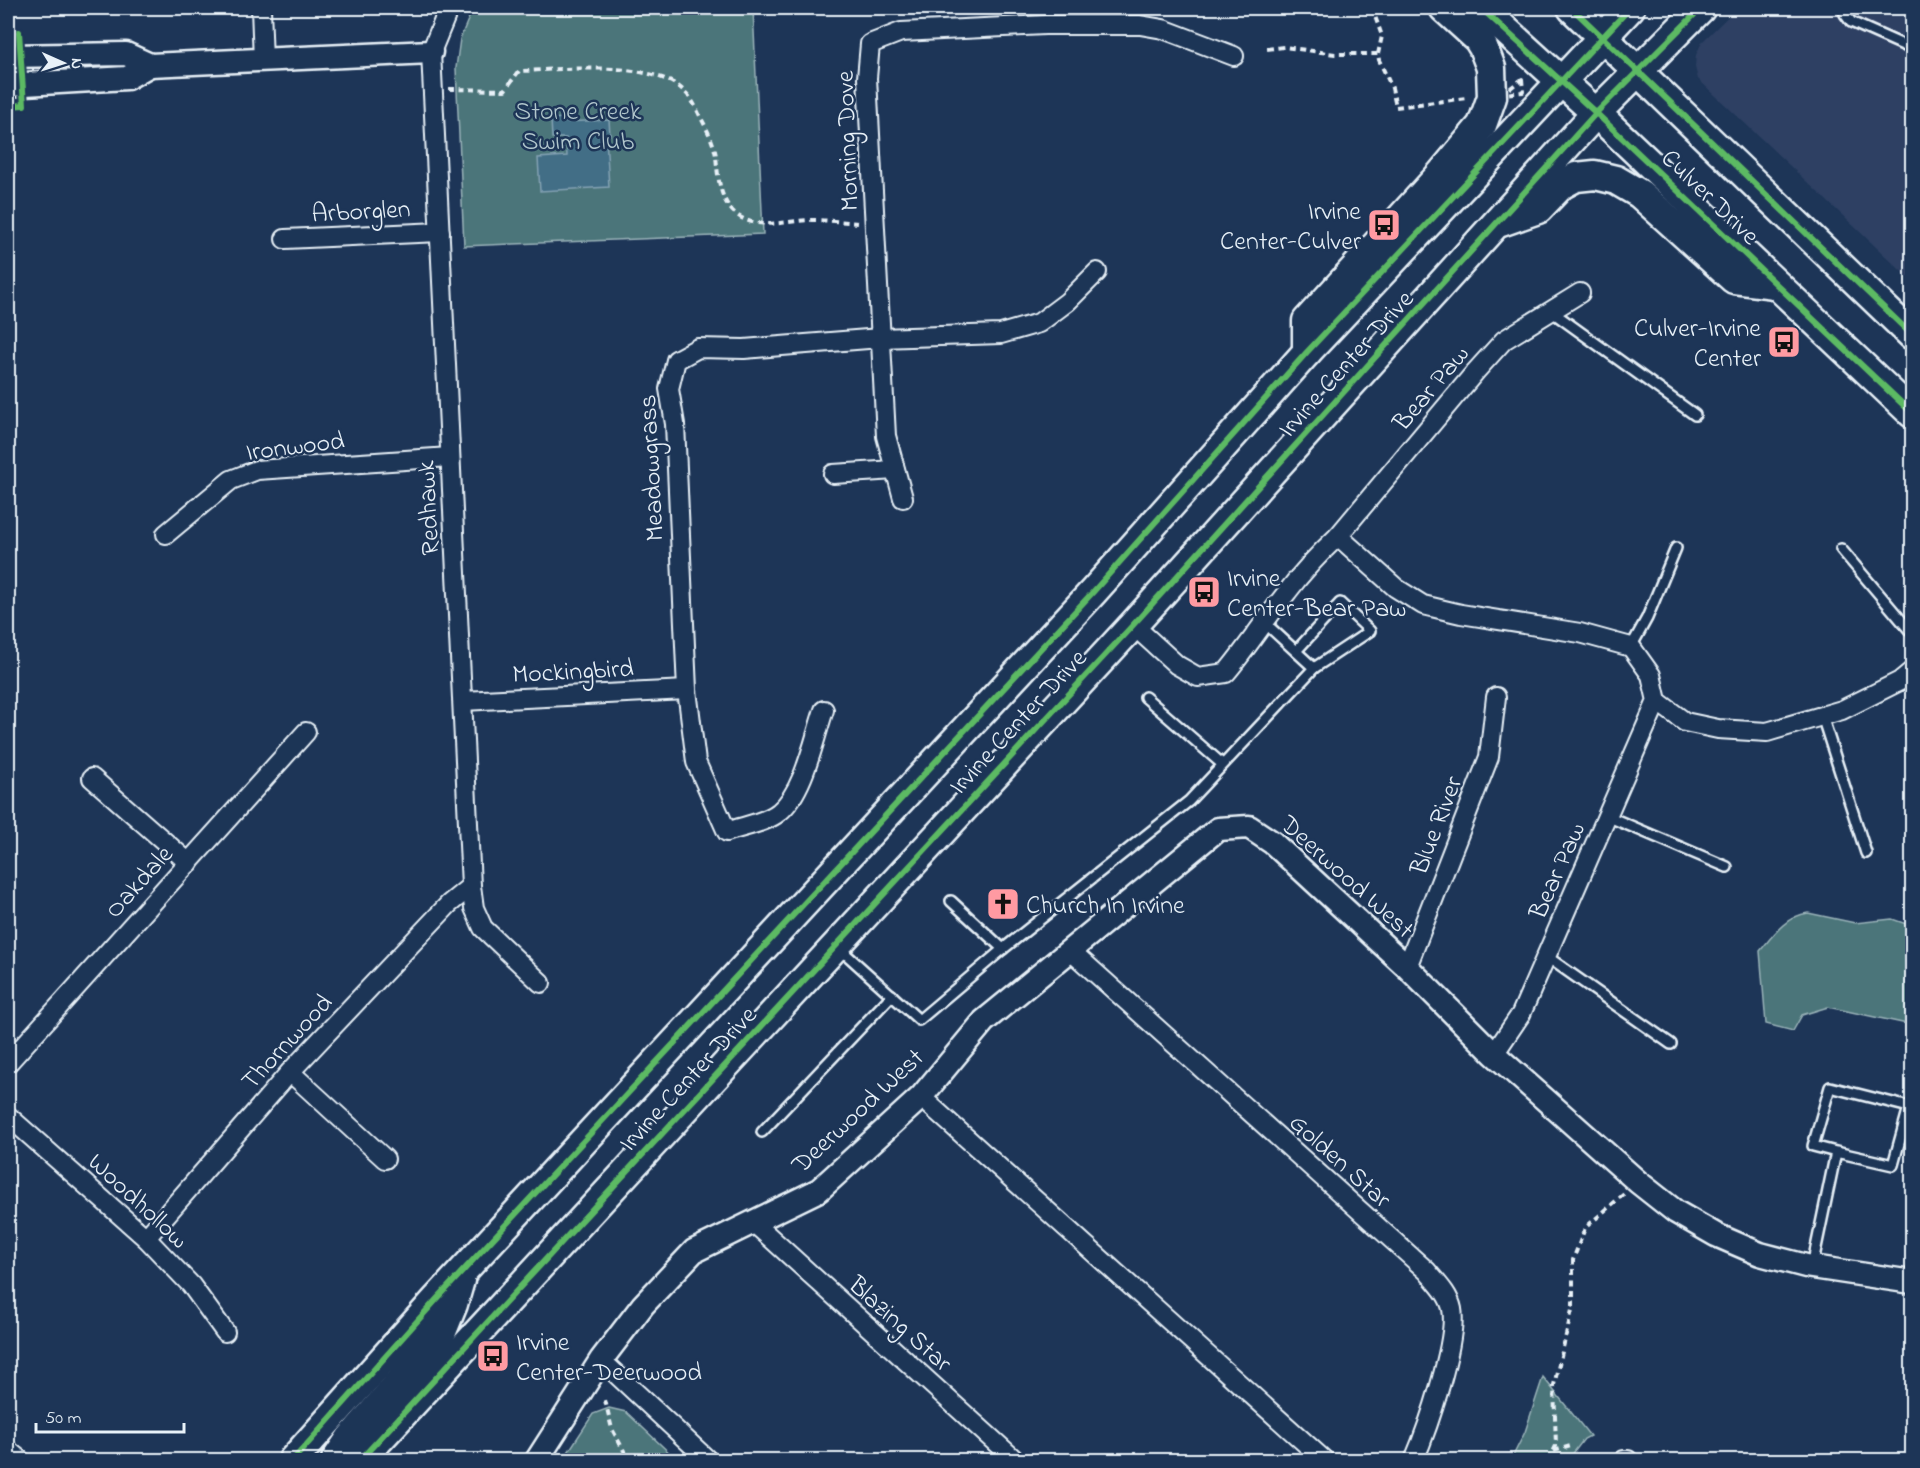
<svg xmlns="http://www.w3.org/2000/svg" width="1920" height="1468" font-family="'Indie Flower',sans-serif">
<rect width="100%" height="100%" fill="#1d3557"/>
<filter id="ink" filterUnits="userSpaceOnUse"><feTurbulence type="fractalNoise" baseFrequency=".0167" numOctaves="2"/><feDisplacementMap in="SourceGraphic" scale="12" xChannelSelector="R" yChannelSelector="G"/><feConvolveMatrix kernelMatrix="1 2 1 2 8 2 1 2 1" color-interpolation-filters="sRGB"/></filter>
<g filter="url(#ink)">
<path fill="#2f4164" d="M 1737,8 L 1912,8 L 1912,281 L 1698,79 L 1695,67 L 1696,55 L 1702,42 Z"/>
<g fill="#4c757a" stroke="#9ab3b9" stroke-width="1.5">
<path d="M 473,8 L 753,8 L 763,234 L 464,246 L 456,68 L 460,39 Z"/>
<path d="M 1808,913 L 1855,923 L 1892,919 L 1912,926 L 1912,1025 L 1828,1007 L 1802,1015 L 1793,1031 L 1766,1024 L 1760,951 C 1773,935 1786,916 1808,913 Z"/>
<path d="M 1543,1377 L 1590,1436 L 1584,1439 L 1568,1460 L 1511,1460 L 1525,1432 Z"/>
<path d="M 609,1408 L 626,1412 L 677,1460 L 563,1460 L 593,1414 Z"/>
</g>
<path fill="#426e86" stroke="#84a2b4" stroke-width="1.5" d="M 563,118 L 563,122 L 609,120 L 610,135 L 606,136 L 609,187 L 540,191 L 538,158 L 567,156 L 566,138 L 552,138 L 551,119 Z"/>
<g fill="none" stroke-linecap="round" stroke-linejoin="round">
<g stroke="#e8f1f8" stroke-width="14">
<g id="service">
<path d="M 1844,8 L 1845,14 L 1851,22 L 1912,49"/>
<path d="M 1551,311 L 1695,415"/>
<path d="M 1841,549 L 1912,633"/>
<path d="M 1631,647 L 1647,618 L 1676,548"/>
<path d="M 1296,651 L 1340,603 L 1370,631 L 1314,668"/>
<path d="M 1145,697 L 1222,764"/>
<path d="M 1822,716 L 1866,853"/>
<path d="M 1607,816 L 1727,867"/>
<path d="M 951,901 L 1003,949"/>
<path d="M 838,947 L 919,1020 L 1003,949 L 1189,801 L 1314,668 L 1264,622"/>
<path d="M 1546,956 L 1671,1044"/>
<path d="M 762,1132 L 892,995"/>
<path d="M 1812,1267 L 1836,1152 L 1813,1146 L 1830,1087 L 1909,1107 L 1893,1165 L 1836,1152"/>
</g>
</g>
<g stroke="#e8f1f8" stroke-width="22">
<g id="minor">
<path d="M 261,8 L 263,61"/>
<path d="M 449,8 L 431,52 L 471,886 L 474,908 L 483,928 L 541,983"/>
<path d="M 285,239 L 440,232"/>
<path d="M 833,474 L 895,470"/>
<path d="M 903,498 L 886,436 L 867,78 L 870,44 L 901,32 L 1045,25 L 1140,25 L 1163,29 L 1234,56"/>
<path d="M 166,534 L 231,480 L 257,470 L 450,457"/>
<path d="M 1338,536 L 1476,371 L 1504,340 L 1580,293"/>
<path d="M 1133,625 L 1177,665 L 1198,677 L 1226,673 C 1248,647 1266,618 1288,591 C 1303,571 1320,553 1338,536 L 1396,588 L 1423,605 L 1461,614 L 1580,633 L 1631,647 L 1651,675 L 1657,701 L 1685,722 L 1718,729 L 1767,732 L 1842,710 L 1900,681 L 1912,671"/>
<path d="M 463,701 L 687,690"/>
<path d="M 824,710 C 814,739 804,792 779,812 C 766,823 743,826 727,832 L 696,762 L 687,690 L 675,424 L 669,389 L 676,360 L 698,348 L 744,349 L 880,338 L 1001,334 L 1039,323 L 1067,302 L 1097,272"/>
<path d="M 92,778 L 189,863"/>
<path d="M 1071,951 L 1427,1271 C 1436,1282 1449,1294 1452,1309 C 1458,1340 1427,1430 1414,1460"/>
<path d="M 1407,967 L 1489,757 L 1496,697"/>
<path d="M 1494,1054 L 1521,1014 L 1657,701"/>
<path d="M 8,1063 L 306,732"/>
<path d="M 290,1072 L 385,1159"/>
<path d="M 921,1097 L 1324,1460"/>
<path d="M 8,1116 L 146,1238 L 191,1285 L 225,1332"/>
<path d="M 753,1222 L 1015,1460"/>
<path d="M 146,1238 L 290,1072 L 449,904 L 471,886"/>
<path d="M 601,1360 L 708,1460"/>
<path d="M 8,1450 L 20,1460"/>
<path d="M 1624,1460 L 1628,1460"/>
</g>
</g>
<g stroke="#e8f1f8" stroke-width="27">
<g id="tertiary">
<path d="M 8,56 L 126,54 L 150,65 L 431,52"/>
<path d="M 8,85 L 127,78 L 150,65"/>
<path d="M 537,1460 L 601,1360 L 643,1305 L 694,1251 L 819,1190 L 921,1097 L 984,1021 L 1218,829 L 1249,827 L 1273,843 L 1407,967 L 1494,1054 L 1638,1182 L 1676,1212 L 1716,1235 L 1760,1254 L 1806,1266 L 1912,1282"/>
</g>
</g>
<g stroke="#e8f1f8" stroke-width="33">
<g id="primary">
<path d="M 1481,8 L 1596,113 L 1912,413"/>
<path d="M 1572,8 L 1912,335"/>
<path d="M 1501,222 L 1538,209 L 1561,185 L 1576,177 L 1595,175 L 1616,180 L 1640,194 L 1734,279 L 1775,284"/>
<path d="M 1307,352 L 1307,321 L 1441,174 L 1482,125 L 1492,97 L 1491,68 L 1483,47 L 1478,39 L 1444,8"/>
<path d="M 293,1460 L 436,1300 L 1093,592 L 1307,352 L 1630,8"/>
<path d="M 336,1460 L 350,1439 L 441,1334 L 453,1304 L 460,1280"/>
<path d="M 360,1460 L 1133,625 L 1596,113 L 1701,8"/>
</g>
</g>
<g stroke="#e8f1f8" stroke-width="4" stroke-dasharray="6 4.5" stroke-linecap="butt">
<path d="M 1372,8 L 1382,36 L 1378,54"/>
<path d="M 1267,49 L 1284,47 L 1335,54 L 1378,54 L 1379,60 L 1392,88 L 1396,107 L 1467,98"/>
<path d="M 1522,79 L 1523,92 L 1503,94 Z"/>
<path d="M 449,89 L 505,90 L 519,71 C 562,70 651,59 684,91 C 692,98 696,108 701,118 C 707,129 714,143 716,156 C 718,176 719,201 737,215 C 759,231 788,220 813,220 C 828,220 844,222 859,223"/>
<path d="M 605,1400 L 612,1429 L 629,1460"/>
<path d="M 1554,1451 L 1574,1445"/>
<path d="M 1549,1460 L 1556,1446 L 1554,1385 L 1573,1306 L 1573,1260 L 1585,1228 L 1624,1194"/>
</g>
<use href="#service" stroke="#1d3557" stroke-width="9"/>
<use href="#minor" stroke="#1d3557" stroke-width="18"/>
<use href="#tertiary" stroke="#1d3557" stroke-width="22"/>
<use href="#primary" stroke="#1d3557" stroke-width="28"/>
<g stroke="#1d3557" stroke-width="10">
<g id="cycleway">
<path d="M 1481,8 L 1596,113 L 1912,413"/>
<path d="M 1572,8 L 1912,335"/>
<path d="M 8,106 L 24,105 L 19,32"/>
<path d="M 293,1460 L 436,1300 L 1093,592 L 1307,352 L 1630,8"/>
<path d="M 360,1460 L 1133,625 L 1596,113 L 1701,8"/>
</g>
</g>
<use href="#cycleway" stroke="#5cba63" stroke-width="6"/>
</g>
</g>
<defs>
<g id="bus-square" transform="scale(1.725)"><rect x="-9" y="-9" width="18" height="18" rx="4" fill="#ff9aa2" stroke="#1d3557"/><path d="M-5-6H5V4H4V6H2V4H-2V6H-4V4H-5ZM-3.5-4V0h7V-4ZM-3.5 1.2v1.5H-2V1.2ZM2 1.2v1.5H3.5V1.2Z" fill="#111"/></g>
<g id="church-square" transform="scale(1.725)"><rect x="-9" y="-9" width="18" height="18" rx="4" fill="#ff9aa2" stroke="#1d3557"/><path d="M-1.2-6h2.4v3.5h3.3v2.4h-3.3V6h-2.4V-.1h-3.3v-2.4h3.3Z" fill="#111"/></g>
</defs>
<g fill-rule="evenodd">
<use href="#bus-square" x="1384" y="225"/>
<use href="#bus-square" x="1784" y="342"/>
<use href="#bus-square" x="1204" y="592"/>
<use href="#church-square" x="1003" y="904"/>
<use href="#bus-square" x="493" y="1356"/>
</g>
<g text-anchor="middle" stroke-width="5" stroke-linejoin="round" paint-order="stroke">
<g font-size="26" fill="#b1c6cc" stroke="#1d3557">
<text x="578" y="119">Stone Creek<tspan x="578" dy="30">Swim Club</tspan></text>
</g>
<g font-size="26" fill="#e8f1f8" stroke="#1d3557">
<text transform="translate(846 141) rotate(-92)" y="9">Morning Dove</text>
<text transform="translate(1711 196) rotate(44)" y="9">Culver Drive</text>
<text transform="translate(361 210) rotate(-3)" y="9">Arborglen</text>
<text transform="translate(1345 363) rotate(-48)" y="9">Irvine Center Drive</text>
<text transform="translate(1430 387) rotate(-50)" y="9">Bear Paw</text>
<text transform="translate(295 445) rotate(-7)" y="9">Ironwood</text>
<text transform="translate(650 468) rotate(-93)" y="9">Meadowgrass</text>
<text transform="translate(427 508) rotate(-93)" y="9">Redhawk</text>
<text transform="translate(573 670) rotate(-3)" y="9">Mockingbird</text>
<text transform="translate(1017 721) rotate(-47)" y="9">Irvine Center Drive</text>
<text transform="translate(1435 825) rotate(-69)" y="9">Blue River</text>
<text transform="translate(1556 870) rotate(-66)" y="9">Bear Paw</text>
<text transform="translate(1348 876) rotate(42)" y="9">Deerwood West</text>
<text transform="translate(138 881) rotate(-48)" y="9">Oakdale</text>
<text transform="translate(286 1041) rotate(-47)" y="9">Thornwood</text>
<text transform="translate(687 1078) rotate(-47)" y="9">Irvine Center Drive</text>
<text transform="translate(857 1110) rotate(-43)" y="9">Deerwood West</text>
<text transform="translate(1341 1160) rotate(42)" y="9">Golden Star</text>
<text transform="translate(139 1200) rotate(43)" y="9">Woodhollow</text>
<text transform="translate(901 1323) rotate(42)" y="9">Blazing Star</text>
</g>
<g font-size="26" fill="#e8f1f8" stroke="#1d3557" text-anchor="start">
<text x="1361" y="219" text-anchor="end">Irvine<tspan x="1361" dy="30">Center-Culver</tspan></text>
<text x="1761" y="336" text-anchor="end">Culver-Irvine<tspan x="1761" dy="30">Center</tspan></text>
<text x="1227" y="586">Irvine<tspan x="1227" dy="30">Center-Bear Paw</tspan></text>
<text x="1026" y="913">Church In Irvine</text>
<text x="516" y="1350">Irvine<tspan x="516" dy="30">Center-Deerwood</tspan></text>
</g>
</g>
<rect width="1920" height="1468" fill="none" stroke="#1d3557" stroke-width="30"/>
<rect x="15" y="15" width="1890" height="1438" fill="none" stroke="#e8f1f8" stroke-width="2" filter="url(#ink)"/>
<g transform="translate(63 63) rotate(93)" stroke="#1d3557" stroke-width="4.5" paint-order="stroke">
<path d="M0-4.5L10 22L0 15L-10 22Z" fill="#e8f1f8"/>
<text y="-9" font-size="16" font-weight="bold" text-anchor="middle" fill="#e8f1f8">N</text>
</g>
<path d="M36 1423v9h148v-9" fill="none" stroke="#e8f1f8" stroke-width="3"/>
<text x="45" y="1423" font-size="18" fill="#e8f1f8" stroke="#1d3557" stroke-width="4.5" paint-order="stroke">50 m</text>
</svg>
